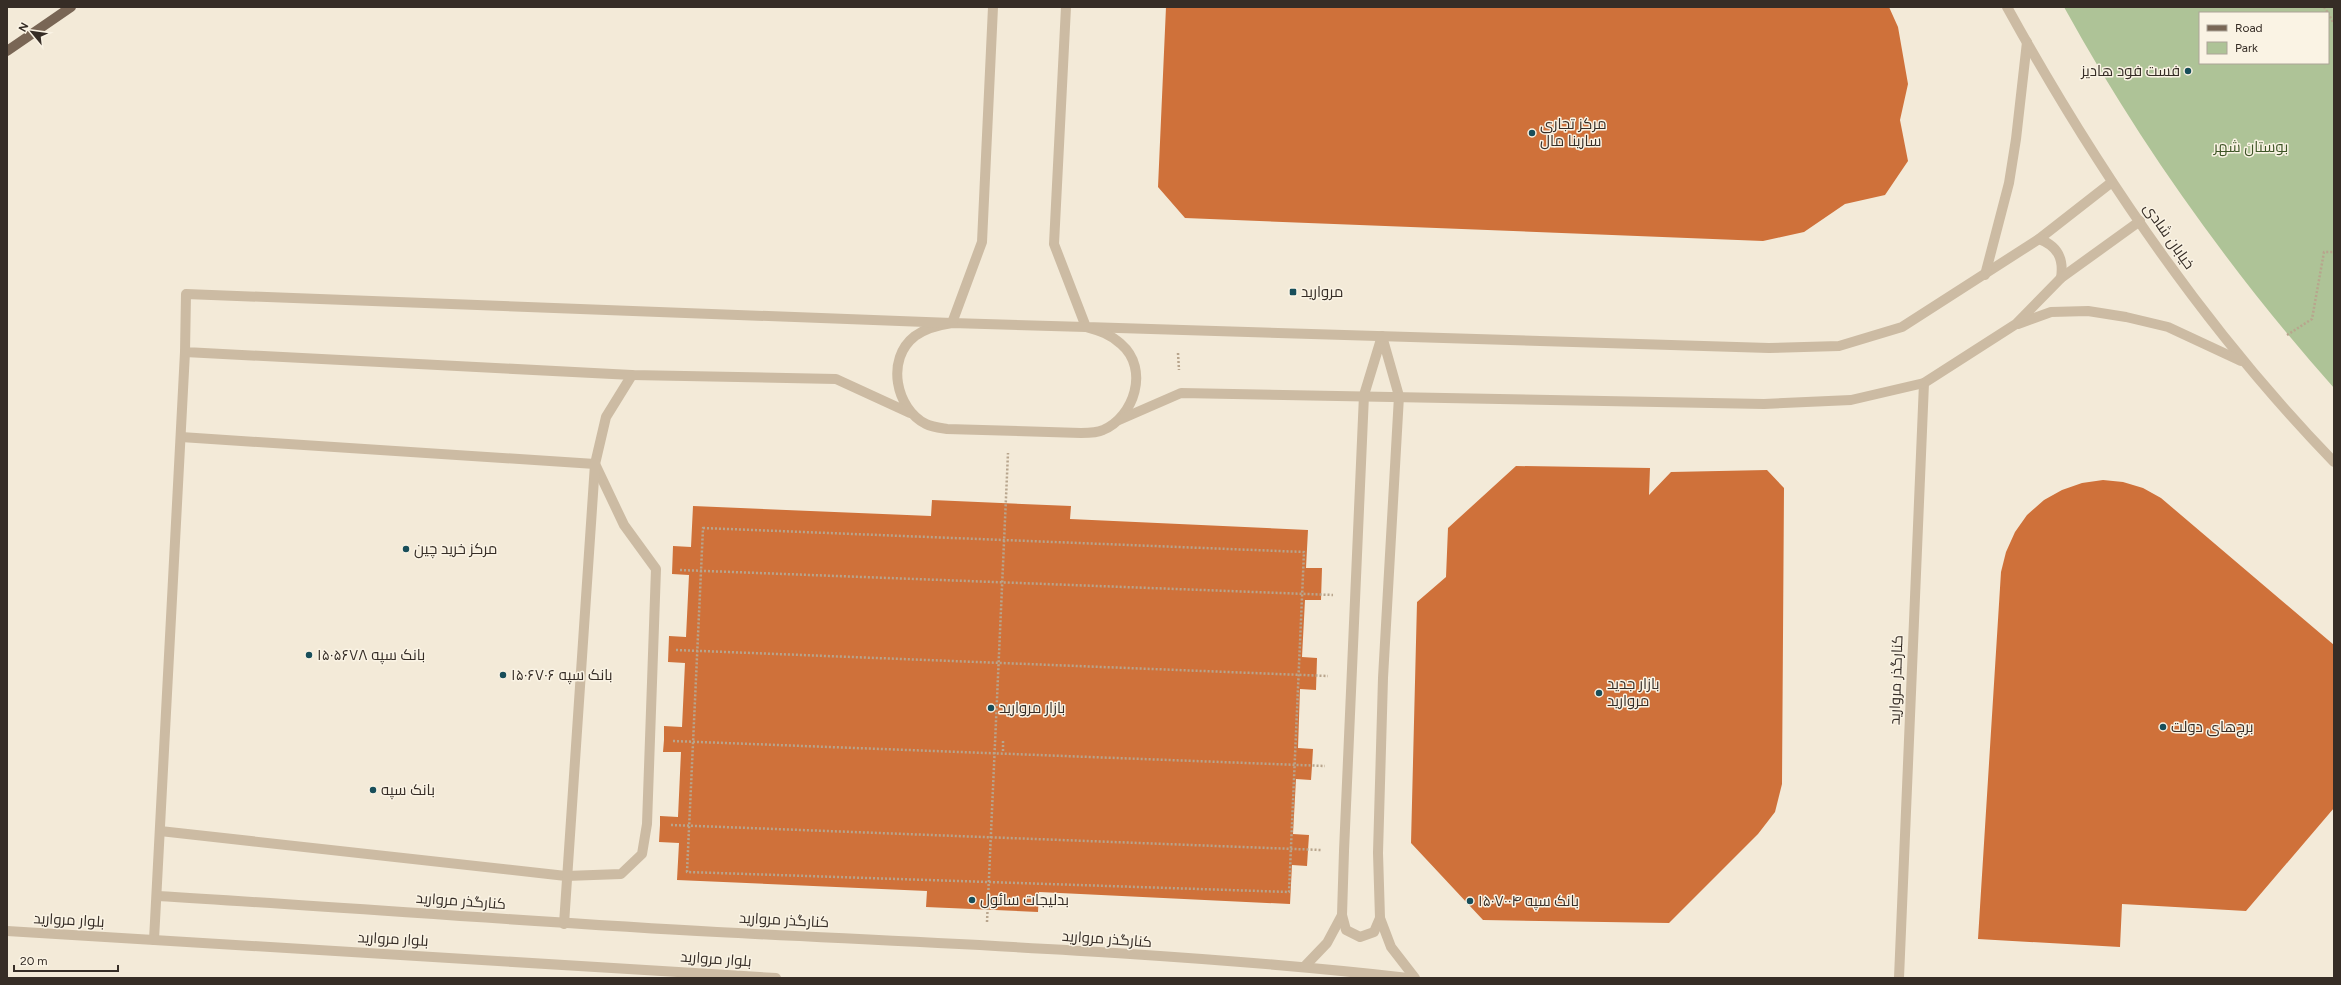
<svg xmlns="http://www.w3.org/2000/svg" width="2341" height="985" font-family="Figtree,Cairo,sans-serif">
<rect width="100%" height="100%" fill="#f3ead8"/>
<path fill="#aec397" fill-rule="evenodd" d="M 2064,7 L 2334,7 L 2334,388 C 2231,272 2139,143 2064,7 ZM 2200,13 L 2328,13 L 2328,63 L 2200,63 Z"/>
<g fill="#cf713a">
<path d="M 1166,7 L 1889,7 L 1898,27 L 1908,84 L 1900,120 L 1908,161 L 1885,195 L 1845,204 L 1804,232 L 1763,241 L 1185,218 L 1158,187 Z"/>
<path d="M 1516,466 L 1650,468 L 1649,495 L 1671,472 L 1767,470 L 1784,488 L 1782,784 L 1775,812 L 1758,834 L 1669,923 L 1483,920 L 1411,843 L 1417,602 L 1446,577 L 1448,528 Z"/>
<path d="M 2103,480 L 2123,482 L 2143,488 L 2161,498 L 2334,645 L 2334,808 L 2246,911 L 2122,904 L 2120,947 L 1978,939 L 2001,572 L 2006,552 L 2015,532 L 2027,515 L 2044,500 L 2062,490 L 2082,483 Z"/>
<path d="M 932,500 L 1071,506 L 1070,519 L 1308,530 L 1306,568 L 1322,568 L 1321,600 L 1305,600 L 1302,657 L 1317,658 L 1316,690 L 1300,689 L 1298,748 L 1313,749 L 1312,766 L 1311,780 L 1296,779 L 1293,834 L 1309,835 L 1308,850 L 1307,866 L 1292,865 L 1290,904 L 1039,892 L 1038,912 L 926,907 L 927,891 L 677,880 L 679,843 L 659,842 L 660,825 L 660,816 L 678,817 L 681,752 L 663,752 L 664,740 L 664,726 L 682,727 L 685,663 L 668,662 L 669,636 L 686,637 L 689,575 L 672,574 L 673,546 L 691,547 L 693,506 L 931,516 Z"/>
</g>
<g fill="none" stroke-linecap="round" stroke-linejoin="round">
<g stroke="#b8a58d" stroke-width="2.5" stroke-dasharray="2 2" stroke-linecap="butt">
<path d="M 2324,7 L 2328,13"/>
<path d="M 2328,13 L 2334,24"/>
<path d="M 2287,335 L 2312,319 L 2324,252 L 2334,252"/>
<path d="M 1178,353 L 1179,370"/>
<path d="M 703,528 L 1304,552 L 1289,892 L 687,872 Z"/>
<path d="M 680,570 L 1333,595"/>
<path d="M 676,650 L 1328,676"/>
<path d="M 673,741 L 1325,766"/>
<path d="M 1003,751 L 1003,739"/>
<path d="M 671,825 L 1321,850"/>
<path d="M 987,922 L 1008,453"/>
</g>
<g stroke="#ccbba3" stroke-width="10">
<path d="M 1382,336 L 1399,396 L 1383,678 L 1378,853 L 1380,918 L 1374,932 L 1360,937 L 1346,930 L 1342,915 L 1344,851 L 1364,395 Z"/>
<path d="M 160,831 L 566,876 L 621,874 L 642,854 L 647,824 L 656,569 L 624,525 L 595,464 L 181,437"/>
<path d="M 157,896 C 344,907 530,922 717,932 C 947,944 1179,952 1408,978"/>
<path d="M 1380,918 L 1391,947 L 1415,978"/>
<path d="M 564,924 L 595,464 L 606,417 L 632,375"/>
<path d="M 154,940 L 185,352"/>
<path d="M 1305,966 L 1327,943 L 1342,915"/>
<path d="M 1899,978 L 1924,383"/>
</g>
<g stroke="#ccbba3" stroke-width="10">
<path d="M 1066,7 L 1054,244 L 1086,327 L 1769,348 L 1839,346 L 1902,327 L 2039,239 L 2112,182"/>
<path d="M 2007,7 C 2097,170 2204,328 2334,462"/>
<path d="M 2039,239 C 2058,246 2064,259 2061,278"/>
<path d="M 1985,275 L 2009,183 L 2016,139 L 2027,42"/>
<path d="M 952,323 L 1086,327 C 1100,331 1110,334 1121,344 C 1150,369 1134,417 1103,430 C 1097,433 1088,433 1081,433 L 947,429 C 941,428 932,427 926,424 C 896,409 885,359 915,336 C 926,328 938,325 952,323 Z"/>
<path d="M 2018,324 L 2051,312 L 2088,311 L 2126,317 L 2168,327 L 2241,361"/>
<path d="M 910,413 L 836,379 L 632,375 L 185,352 L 186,294 L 952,323 L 982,242 L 993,7"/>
<path d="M 1119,420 L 1181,393 L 1764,404 L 1851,400 L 1924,383 L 2016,324 L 2061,278 L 2140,221"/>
<path d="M 7,931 L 776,978"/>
</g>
<path stroke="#796655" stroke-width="10" d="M 7,51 L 71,7"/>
</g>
<g fill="#184e5a" stroke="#faf3e4" stroke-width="1.5">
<circle cx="2188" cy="71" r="4"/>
<circle cx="1532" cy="133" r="4"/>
<rect x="1289" y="288" width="8" height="8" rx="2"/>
<circle cx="406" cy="549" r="4"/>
<circle cx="309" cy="655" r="4"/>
<circle cx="503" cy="675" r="4"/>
<circle cx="1599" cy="693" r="4"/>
<circle cx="991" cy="708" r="4"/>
<circle cx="2163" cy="727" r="4"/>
<circle cx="373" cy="790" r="4"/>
<circle cx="972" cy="900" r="4"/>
<circle cx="1470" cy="901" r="4"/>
</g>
<g text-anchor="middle" stroke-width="3" stroke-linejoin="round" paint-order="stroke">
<g font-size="15" fill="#362d26" stroke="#faf3e4" text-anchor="start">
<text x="2180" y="76" text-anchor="end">فست فود هادیز</text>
<text x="1540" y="129">مرکز تجاری<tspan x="1540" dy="17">سارینا مال</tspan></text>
<text x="1301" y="297">مروارید</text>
<text x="414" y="554">مرکز خرید چین</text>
<text x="317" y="660">بانک سپه ۱۵۰۵۶۷۸</text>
<text x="511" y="680">بانک سپه ۱۵۰۶۷۰۶</text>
<text x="1607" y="689">بازار جدید<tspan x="1607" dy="17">مروارید</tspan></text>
<text x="999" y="713">بازار مروارید</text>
<text x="2171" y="732">برج‌های دولت</text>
<text x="381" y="795">بانک سپه</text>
<text x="980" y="905">بدلیجات سائول</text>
<text x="1478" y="906">بانک سپه ۱۵۰۷۰۰۴</text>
</g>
<g font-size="15" fill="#3f5628" stroke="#faf3e4">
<text x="2251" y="152">بوستان شهر</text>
</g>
<g font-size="15" fill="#362d26" stroke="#faf3e4">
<text transform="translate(2169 236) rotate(55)" y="5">خیابان شادی</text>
<text transform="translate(1896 680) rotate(-88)" y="5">کنارگذر مروارید</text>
<text transform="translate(461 901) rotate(4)" y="5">کنارگذر مروارید</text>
<text transform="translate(69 920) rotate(3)" y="5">بلوار مروارید</text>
<text transform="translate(784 920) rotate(3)" y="5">کنارگذر مروارید</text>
<text transform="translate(393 939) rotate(3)" y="5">بلوار مروارید</text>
<text transform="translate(1107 939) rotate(4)" y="5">کنارگذر مروارید</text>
<text transform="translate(716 959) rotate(4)" y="5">بلوار مروارید</text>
</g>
</g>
<rect width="2341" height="985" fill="none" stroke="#362d26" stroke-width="16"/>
<rect x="2199" y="12" width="130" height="52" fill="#faf3e4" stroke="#aca498"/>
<rect x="2207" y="25" width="20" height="6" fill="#796655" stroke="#aca498"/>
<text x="2235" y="32" font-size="12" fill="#362d26">Road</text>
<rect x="2207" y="42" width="20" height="12" fill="#aec397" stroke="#aca498"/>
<text x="2235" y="52" font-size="12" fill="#362d26">Park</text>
<g transform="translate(32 32) rotate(299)" stroke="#faf3e4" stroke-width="3" paint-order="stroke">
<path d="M0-3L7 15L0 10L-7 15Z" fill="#362d26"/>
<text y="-6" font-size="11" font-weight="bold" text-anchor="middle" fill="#362d26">N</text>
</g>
<path d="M14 965v6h104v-6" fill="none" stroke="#362d26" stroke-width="2"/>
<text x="20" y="965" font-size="12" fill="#362d26" stroke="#faf3e4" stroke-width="3" paint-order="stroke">20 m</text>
</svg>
